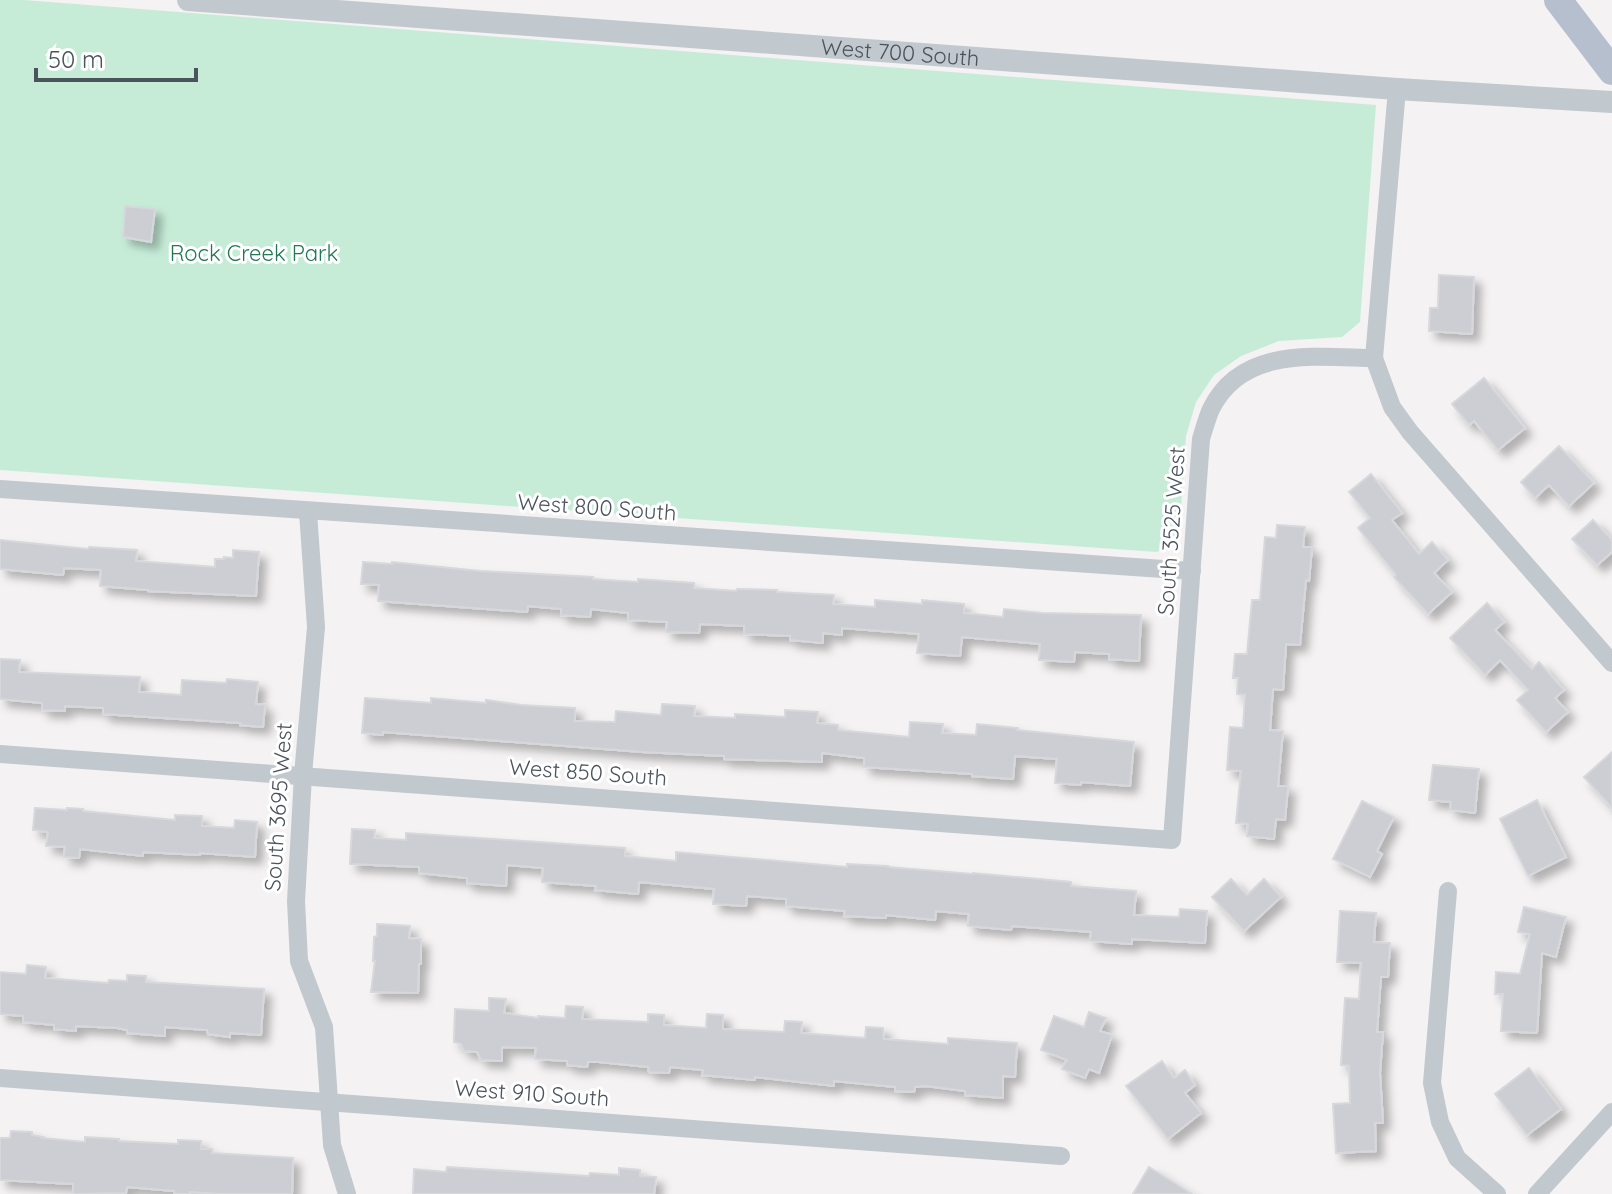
<svg xmlns="http://www.w3.org/2000/svg" width="1612" height="1194" font-family="Quicksand,sans-serif">
<defs>
<filter id="shadow"><feDropShadow dx="7" dy="7" stdDeviation="4" flood-color="#0004"/></filter>
</defs>
<rect width="100%" height="100%" fill="#f4f2f2"/>
<path fill="#c6ecd8" d="M 0,0 L 24,0 L 1376,105 L 1360,322 L 1342,337 L 1279,341 L 1241,356 L 1214,375 L 1196,402 L 1186,436 L 1179,537 L 1157,552 L 0,470 Z"/>
<g fill="#ccced3" stroke="#d6d8dc" stroke-width="2" filter="url(#shadow)">
<path d="M 125,206 L 155,209 L 151,242 L 123,237 Z"/>
<path d="M 1439,275 L 1474,277 L 1472,334 L 1429,331 L 1430,308 L 1438,308 Z"/>
<path d="M 1484,378 L 1525,428 L 1498,450 L 1474,421 L 1469,425 L 1452,404 Z"/>
<path d="M 1559,446 L 1594,483 L 1569,506 L 1549,485 L 1535,498 L 1521,482 Z"/>
<path d="M 1371,474 L 1402,513 L 1392,520 L 1419,554 L 1432,542 L 1448,560 L 1434,573 L 1452,592 L 1428,614 L 1394,577 L 1396,575 L 1358,528 L 1370,518 L 1349,492 Z"/>
<path d="M 1593,520 L 1612,540 L 1612,552 L 1597,565 L 1572,539 Z"/>
<path d="M 1277,525 L 1305,527 L 1303,547 L 1312,547 L 1309,581 L 1306,580 L 1300,645 L 1286,644 L 1283,690 L 1273,689 L 1270,730 L 1283,731 L 1278,786 L 1288,786 L 1285,820 L 1276,819 L 1274,839 L 1247,836 L 1248,824 L 1236,823 L 1241,771 L 1227,770 L 1230,727 L 1243,728 L 1245,695 L 1237,694 L 1238,678 L 1233,678 L 1235,654 L 1247,654 L 1252,600 L 1260,600 L 1265,537 L 1276,538 Z"/>
<path d="M 0,540 L 88,549 L 89,547 L 137,550 L 136,561 L 215,567 L 215,559 L 224,559 L 224,557 L 233,558 L 233,550 L 259,552 L 256,596 L 148,591 L 148,590 L 100,586 L 101,570 L 64,568 L 63,575 L 0,569 Z"/>
<path d="M 363,562 L 392,564 L 392,562 L 481,571 L 593,577 L 593,579 L 638,582 L 638,579 L 694,583 L 694,588 L 736,591 L 737,589 L 777,590 L 777,592 L 834,595 L 833,604 L 875,607 L 875,600 L 922,604 L 922,600 L 964,604 L 964,613 L 1003,617 L 1004,609 L 1042,613 L 1141,615 L 1139,661 L 1109,659 L 1109,654 L 1075,652 L 1074,662 L 1039,660 L 1040,644 L 962,637 L 960,656 L 917,653 L 919,634 L 842,628 L 842,635 L 823,633 L 823,643 L 790,640 L 790,636 L 744,634 L 744,626 L 700,624 L 699,633 L 666,632 L 667,622 L 628,620 L 628,613 L 591,609 L 590,617 L 561,615 L 561,609 L 528,606 L 527,612 L 378,601 L 379,585 L 361,584 Z"/>
<path d="M 1487,603 L 1504,622 L 1495,630 L 1532,669 L 1539,662 L 1564,690 L 1555,698 L 1568,712 L 1546,732 L 1517,700 L 1528,690 L 1500,660 L 1485,675 L 1450,638 Z"/>
<path d="M 0,659 L 20,660 L 19,672 L 140,677 L 139,692 L 181,695 L 182,680 L 226,683 L 227,679 L 258,682 L 256,704 L 265,705 L 263,727 L 240,725 L 240,723 L 103,714 L 103,708 L 65,706 L 65,711 L 42,710 L 42,703 L 0,699 Z"/>
<path d="M 365,698 L 431,703 L 431,698 L 486,703 L 486,700 L 521,705 L 575,708 L 575,721 L 615,722 L 616,711 L 661,715 L 662,704 L 695,706 L 694,716 L 735,718 L 735,714 L 785,717 L 785,710 L 818,712 L 817,723 L 838,725 L 838,730 L 909,737 L 910,722 L 943,724 L 942,733 L 976,735 L 977,724 L 1018,728 L 1017,730 L 1134,742 L 1130,786 L 1081,782 L 1081,785 L 1055,783 L 1057,759 L 1015,756 L 1013,779 L 972,776 L 972,774 L 864,767 L 864,758 L 822,753 L 822,762 L 724,759 L 724,756 L 642,752 L 383,732 L 383,735 L 362,733 Z"/>
<path d="M 1612,752 L 1612,808 L 1584,777 Z"/>
<path d="M 1433,765 L 1479,769 L 1475,813 L 1450,810 L 1451,802 L 1429,800 Z"/>
<path d="M 1537,800 L 1566,857 L 1528,876 L 1500,819 Z"/>
<path d="M 1362,801 L 1394,817 L 1377,851 L 1382,854 L 1370,877 L 1333,859 Z"/>
<path d="M 35,808 L 67,810 L 67,808 L 83,809 L 83,811 L 175,820 L 175,815 L 202,816 L 202,826 L 234,828 L 235,820 L 257,822 L 255,857 L 200,853 L 200,855 L 143,852 L 143,856 L 80,849 L 79,858 L 64,857 L 65,847 L 46,846 L 48,832 L 33,830 Z"/>
<path d="M 352,829 L 375,830 L 374,838 L 406,840 L 406,833 L 625,848 L 625,856 L 676,861 L 676,852 L 847,867 L 847,864 L 888,866 L 888,867 L 973,874 L 973,873 L 1071,882 L 1071,886 L 1136,891 L 1134,915 L 1179,917 L 1180,909 L 1207,911 L 1205,943 L 1132,939 L 1132,944 L 1090,941 L 1091,932 L 1012,926 L 1011,930 L 968,926 L 969,914 L 936,911 L 935,920 L 886,915 L 886,918 L 844,916 L 845,911 L 786,906 L 786,899 L 747,896 L 746,906 L 713,904 L 714,889 L 639,882 L 638,894 L 595,890 L 596,886 L 542,882 L 543,868 L 507,865 L 506,886 L 467,883 L 467,878 L 419,873 L 419,867 L 350,864 Z"/>
<path d="M 1231,879 L 1247,895 L 1264,879 L 1281,897 L 1244,931 L 1212,897 Z"/>
<path d="M 1524,907 L 1566,917 L 1556,957 L 1542,953 L 1537,1033 L 1501,1031 L 1503,994 L 1495,994 L 1496,972 L 1520,974 L 1530,934 L 1518,932 Z"/>
<path d="M 1340,911 L 1376,913 L 1374,942 L 1390,943 L 1388,977 L 1381,977 L 1377,1032 L 1383,1032 L 1380,1073 L 1383,1123 L 1375,1123 L 1376,1151 L 1336,1153 L 1333,1104 L 1350,1103 L 1349,1066 L 1341,1065 L 1345,998 L 1359,999 L 1361,963 L 1337,962 Z"/>
<path d="M 377,924 L 410,926 L 409,938 L 421,939 L 421,964 L 419,964 L 418,993 L 371,992 L 375,961 L 373,961 L 374,937 L 377,936 Z"/>
<path d="M 27,965 L 46,967 L 45,978 L 108,983 L 109,980 L 127,981 L 127,975 L 146,976 L 146,982 L 264,989 L 261,1035 L 230,1033 L 230,1037 L 208,1034 L 207,1030 L 165,1027 L 165,1036 L 127,1033 L 127,1030 L 117,1028 L 76,1026 L 76,1031 L 54,1029 L 54,1025 L 23,1022 L 23,1016 L 0,1014 L 0,972 L 26,974 Z"/>
<path d="M 489,998 L 506,999 L 504,1013 L 538,1018 L 538,1016 L 565,1018 L 566,1006 L 583,1007 L 582,1019 L 648,1022 L 648,1014 L 664,1015 L 664,1025 L 706,1028 L 707,1014 L 723,1015 L 723,1029 L 784,1032 L 785,1021 L 802,1022 L 801,1033 L 865,1038 L 866,1027 L 883,1028 L 884,1039 L 948,1044 L 948,1038 L 1017,1043 L 1015,1077 L 1003,1076 L 1003,1098 L 965,1095 L 965,1091 L 926,1086 L 915,1087 L 914,1092 L 895,1091 L 895,1087 L 834,1081 L 834,1086 L 755,1077 L 755,1080 L 702,1075 L 703,1070 L 670,1067 L 669,1073 L 649,1072 L 648,1067 L 599,1062 L 588,1062 L 587,1067 L 567,1065 L 567,1061 L 535,1059 L 536,1048 L 502,1047 L 502,1061 L 481,1060 L 477,1052 L 464,1051 L 461,1044 L 454,1042 L 455,1009 L 489,1011 Z"/>
<path d="M 1089,1012 L 1106,1018 L 1100,1031 L 1112,1035 L 1099,1073 L 1089,1069 L 1085,1078 L 1062,1069 L 1067,1060 L 1041,1050 L 1054,1016 L 1084,1027 Z"/>
<path d="M 1162,1061 L 1174,1078 L 1185,1070 L 1195,1085 L 1185,1093 L 1201,1113 L 1168,1139 L 1126,1086 Z"/>
<path d="M 1529,1068 L 1561,1109 L 1527,1135 L 1495,1094 Z"/>
<path d="M 11,1131 L 32,1132 L 32,1135 L 43,1137 L 42,1138 L 85,1142 L 85,1137 L 119,1139 L 119,1141 L 178,1144 L 178,1140 L 201,1141 L 201,1149 L 212,1149 L 212,1153 L 293,1158 L 292,1194 L 221,1194 L 190,1192 L 190,1194 L 174,1194 L 174,1191 L 127,1187 L 126,1193 L 73,1194 L 73,1184 L 0,1180 L 0,1138 L 10,1138 Z"/>
<path d="M 447,1167 L 589,1176 L 590,1173 L 619,1175 L 619,1168 L 640,1170 L 640,1176 L 656,1177 L 654,1194 L 413,1194 L 414,1169 L 446,1172 Z"/>
<path d="M 1149,1167 L 1192,1194 L 1133,1194 Z"/>
</g>
<g fill="none" stroke-linecap="round" stroke-linejoin="round">
<g stroke="#c1c8ce" stroke-width="18">
<path d="M 1397,89 L 1374,358 L 1392,407 L 1410,432 L 1612,663"/>
<path d="M 0,489 L 1192,571"/>
<path d="M 308,512 L 316,627 L 303,775 L 296,901 L 299,961 L 324,1027 L 332,1145 L 347,1194"/>
<path d="M 0,754 L 1172,840 L 1201,439 C 1204,429 1207,418 1211,409 C 1242,346 1316,357 1374,358"/>
<path d="M 1448,891 L 1432,1083 L 1440,1122 L 1457,1158 L 1497,1194"/>
<path d="M 0,1078 L 1061,1156"/>
<path d="M 1537,1194 L 1612,1112"/>
</g>
<path stroke="#c1c8ce" stroke-width="22" id="s1" d="M 188,0 L 1397,89 L 1612,102"/>
<path stroke="#b5bfcd" stroke-width="28" d="M 1558,0 L 1612,71"/>
</g>
<g text-anchor="middle" stroke-width="6" stroke-linejoin="round" paint-order="stroke">
<g font-size="22" fill="#4b535d" stroke="#fff">
<text dy="8" stroke="none"><textPath href="#s1" startOffset="714">West 700 South</textPath></text>
<text transform="translate(597 507) rotate(4)" y="8">West 800 South</text>
<text transform="translate(1171 531) rotate(-86)" y="8">South 3525 West</text>
<text transform="translate(588 772) rotate(4)" y="8">West 850 South</text>
<text transform="translate(278 807) rotate(-86)" y="8">South 3695 West</text>
<text transform="translate(532 1093) rotate(4)" y="8">West 910 South</text>
</g>
<g font-size="22" fill="#227855" stroke="#fff">
<text x="254" y="261">Rock Creek Park</text>
</g>
</g>
<path d="M36 68v12h160v-12" fill="none" stroke="#4b535d" stroke-width="4"/>
<text x="48" y="68" font-size="24" fill="#4b535d" stroke="#ffffff" stroke-width="6" paint-order="stroke">50 m</text>
</svg>
